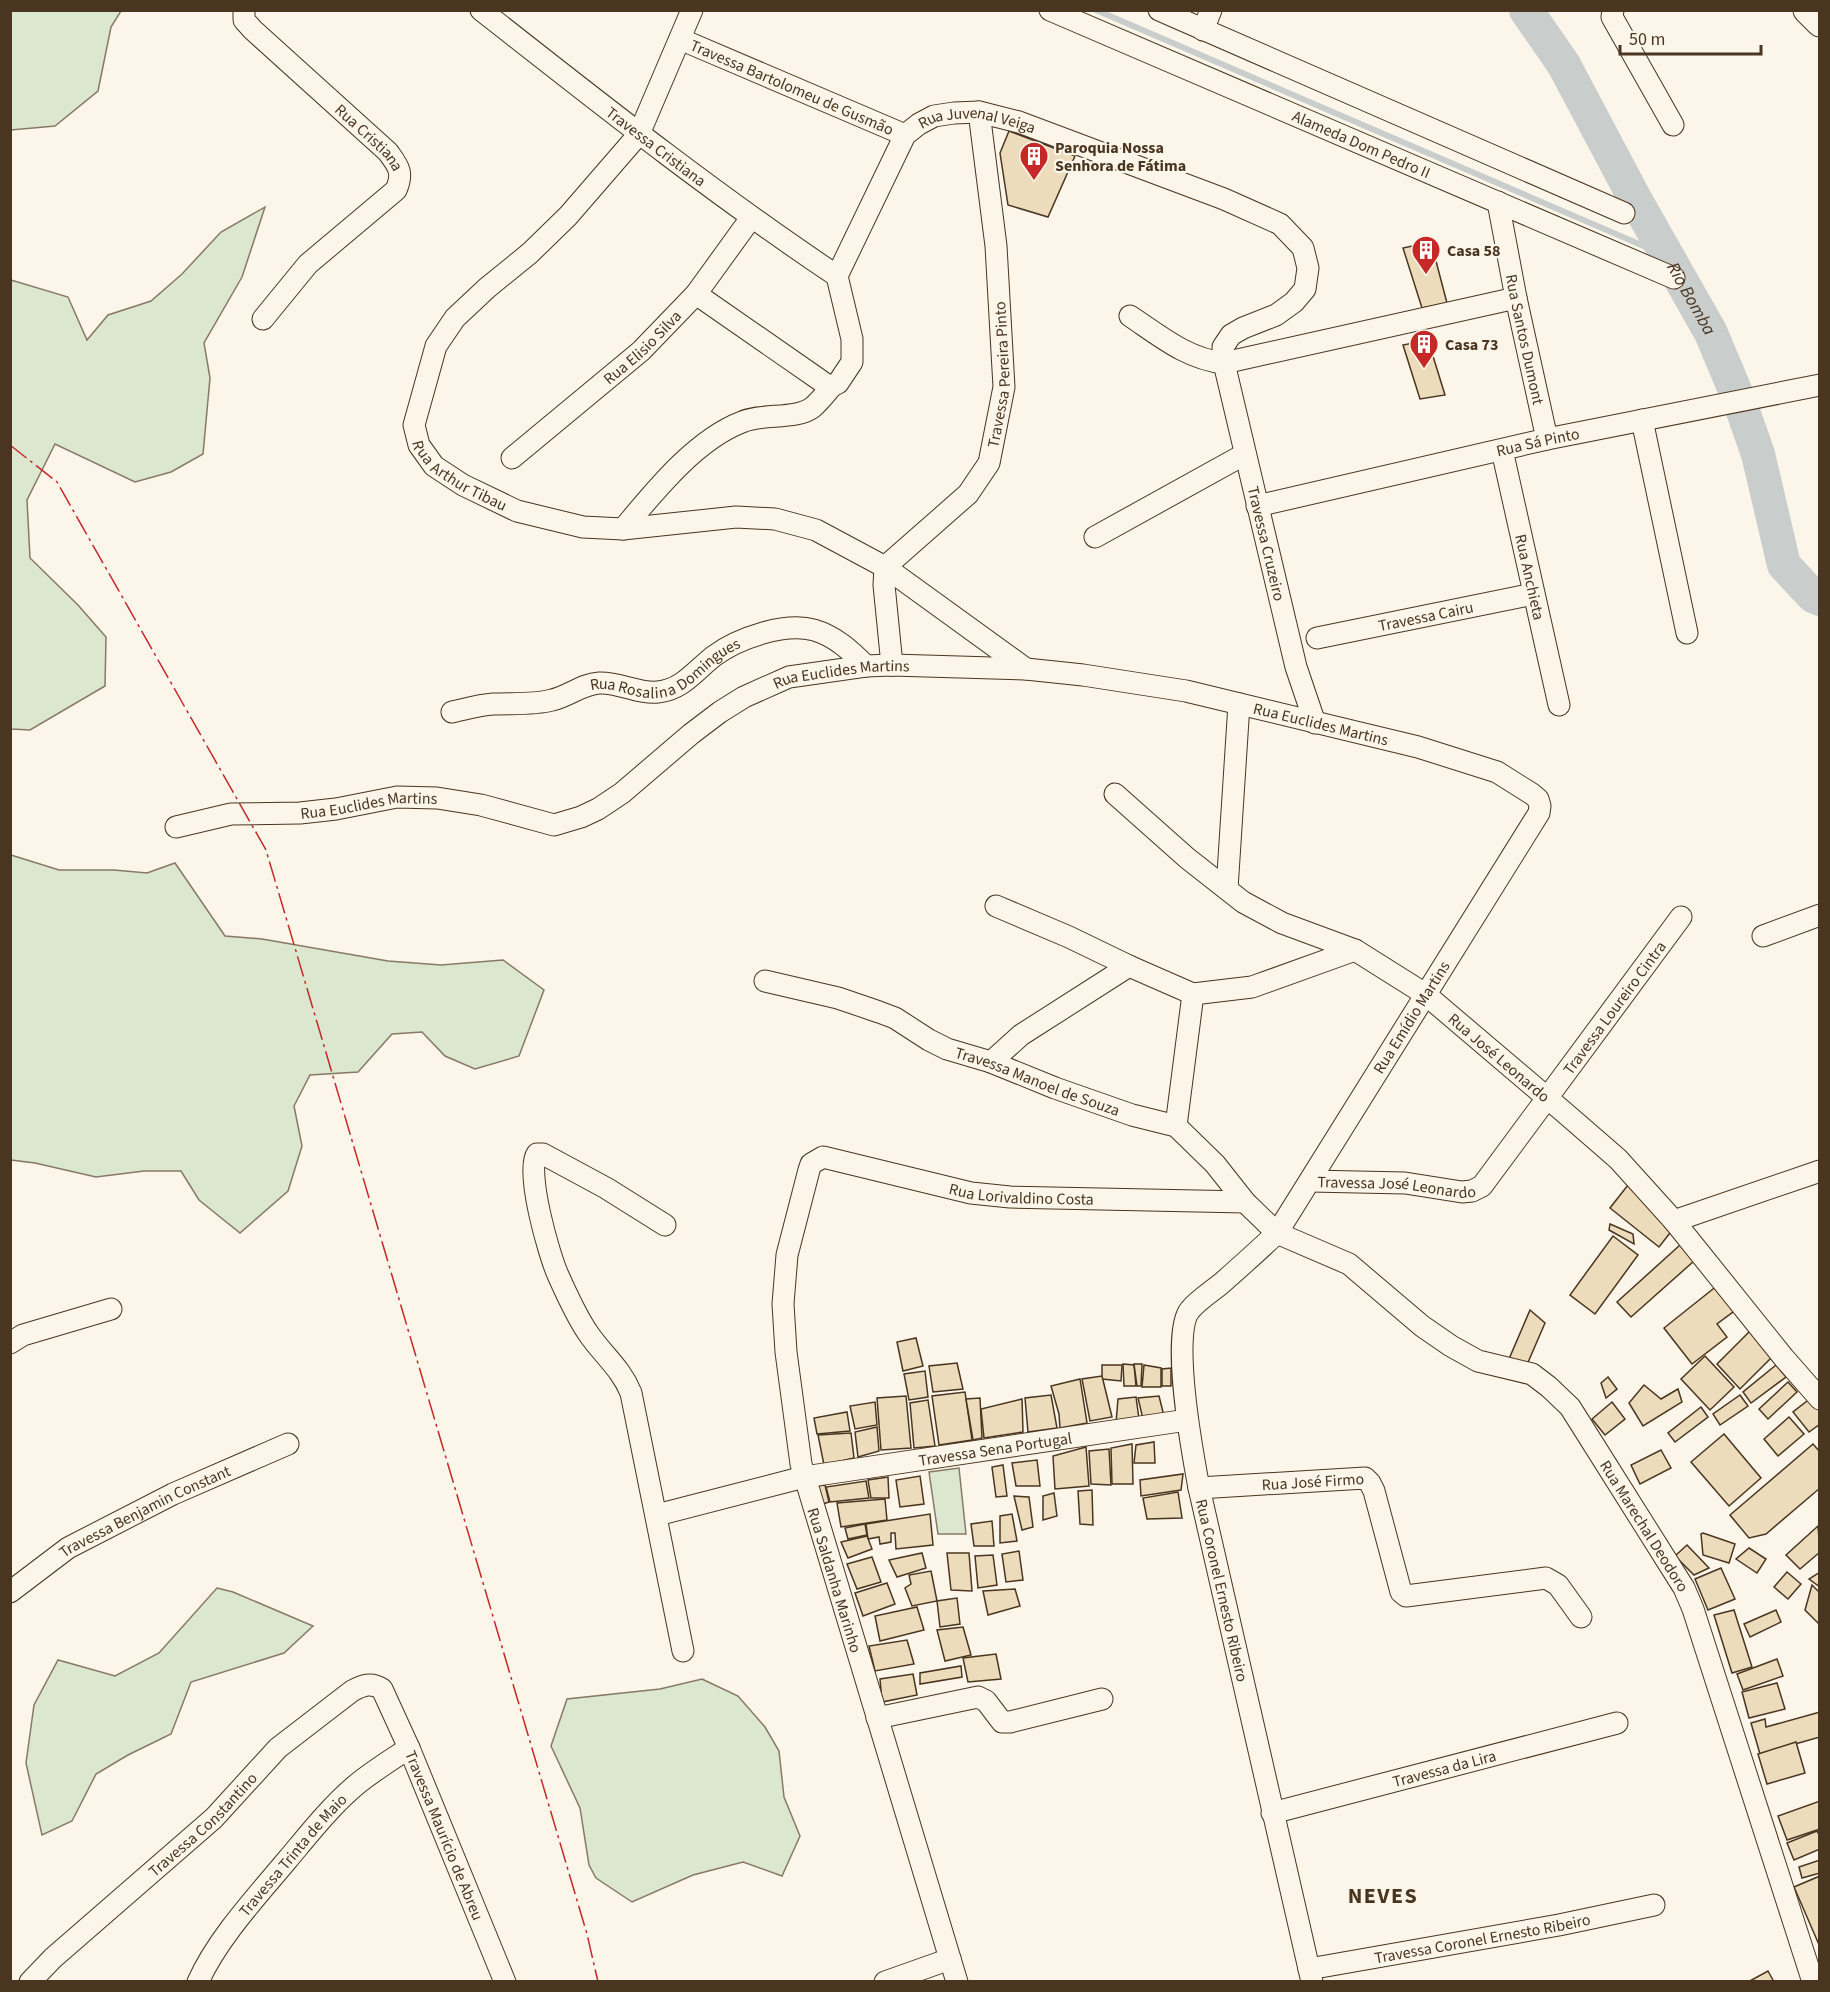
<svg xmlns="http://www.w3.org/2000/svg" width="1830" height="1992" font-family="'Source Sans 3',sans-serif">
<rect width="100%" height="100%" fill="#fbf6e9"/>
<g fill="#dce7d0" stroke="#887966" stroke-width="1.5">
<path d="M 11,10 L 121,11 L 111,27 L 98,91 L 55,126 L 11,130 Z"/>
<path d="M 265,207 L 242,277 L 204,343 L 210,378 L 203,454 L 171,472 L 135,482 L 55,444 L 27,500 L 30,558 L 78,605 L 106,637 L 105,686 L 30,730 L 11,729 L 11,280 L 68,297 L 87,340 L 108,315 L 151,301 L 182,274 L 221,232 Z"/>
<path d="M 11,855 L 59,870 L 114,870 L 147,873 L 175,863 L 225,936 L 262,939 L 388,961 L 441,965 L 503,960 L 544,990 L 519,1056 L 475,1069 L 445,1056 L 422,1032 L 392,1034 L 358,1072 L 310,1075 L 294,1106 L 302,1146 L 288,1191 L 240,1233 L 199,1200 L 181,1171 L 144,1171 L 96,1177 L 35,1163 L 11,1160 Z"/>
<path d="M 959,1468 L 966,1534 L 938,1534 L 929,1472 Z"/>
<path d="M 217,1588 L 233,1592 L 313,1626 L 284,1653 L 191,1682 L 171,1734 L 128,1755 L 96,1774 L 72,1821 L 42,1835 L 26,1763 L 34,1705 L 58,1660 L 115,1676 L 159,1653 Z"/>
<path d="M 702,1679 L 738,1696 L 765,1727 L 779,1751 L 784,1797 L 800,1836 L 782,1876 L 743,1862 L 693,1875 L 632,1902 L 596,1878 L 589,1865 L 580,1808 L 551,1746 L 567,1699 L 660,1689 Z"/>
</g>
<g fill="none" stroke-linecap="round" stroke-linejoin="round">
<path stroke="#c9cecd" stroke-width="6" d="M 1096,10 L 1667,256"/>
<path stroke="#c9cecd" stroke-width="34" id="s1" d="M 1526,10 L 1564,65 L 1635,199 L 1711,333 L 1739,400 L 1758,454 L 1784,565 L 1813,596 L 1820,599"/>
</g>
<g fill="#ecdcbc" stroke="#4a3520" stroke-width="1.5">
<path d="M 1009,131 L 1075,156 L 1048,217 L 1008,205 L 1000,153 Z"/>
<path d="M 1431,242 L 1447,303 L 1422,308 L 1403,248 Z"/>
<path d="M 1428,340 L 1445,395 L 1420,399 L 1403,345 Z"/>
<path d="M 1628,1185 L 1677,1224 L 1659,1247 L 1610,1208 Z"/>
<path d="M 1610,1224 L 1633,1234 L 1634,1244 L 1609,1230 Z"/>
<path d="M 1613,1236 L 1638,1255 L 1595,1314 L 1570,1295 Z"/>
<path d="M 1680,1245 L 1694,1261 L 1631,1317 L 1617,1302 Z"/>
<path d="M 1718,1285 L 1737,1309 L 1717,1324 L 1727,1337 L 1692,1364 L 1664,1328 Z"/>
<path d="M 1530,1310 L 1545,1323 L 1526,1367 L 1509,1359 Z"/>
<path d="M 1750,1331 L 1774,1355 L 1740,1389 L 1717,1364 Z"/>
<path d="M 916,1338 L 923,1366 L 903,1371 L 897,1342 Z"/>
<path d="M 1705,1356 L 1734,1387 L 1710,1410 L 1681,1379 Z"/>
<path d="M 957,1363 L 963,1389 L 933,1392 L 929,1366 Z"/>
<path d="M 1123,1364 L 1134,1365 L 1136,1386 L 1124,1386 Z"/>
<path d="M 1134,1364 L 1142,1364 L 1141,1386 L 1137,1386 Z"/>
<path d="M 1102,1365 L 1122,1365 L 1121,1381 L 1102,1379 Z"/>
<path d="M 1144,1365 L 1161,1368 L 1161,1387 L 1142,1387 Z"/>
<path d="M 1776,1365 L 1786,1377 L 1751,1403 L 1743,1392 Z"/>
<path d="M 1171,1368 L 1171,1386 L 1162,1386 L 1162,1369 Z"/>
<path d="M 925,1371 L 928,1397 L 909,1400 L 904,1374 Z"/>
<path d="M 1102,1376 L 1112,1417 L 1090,1421 L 1082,1379 Z"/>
<path d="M 1608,1377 L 1617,1389 L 1606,1398 L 1601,1383 Z"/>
<path d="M 1080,1379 L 1087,1423 L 1060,1428 L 1059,1414 L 1051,1386 Z"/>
<path d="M 1788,1382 L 1797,1392 L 1768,1419 L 1759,1409 Z"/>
<path d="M 1644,1385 L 1661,1399 L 1678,1389 L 1682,1402 L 1643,1426 L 1629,1403 Z"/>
<path d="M 965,1392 L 972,1440 L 939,1445 L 932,1396 Z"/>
<path d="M 1051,1395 L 1057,1428 L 1028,1432 L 1025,1398 Z"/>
<path d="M 1740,1395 L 1748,1406 L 1720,1425 L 1713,1414 Z"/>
<path d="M 906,1396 L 911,1448 L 881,1450 L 877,1398 Z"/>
<path d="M 1159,1396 L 1164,1416 L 1143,1419 L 1138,1398 Z"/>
<path d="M 1136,1397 L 1139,1419 L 1116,1423 L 1118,1399 Z"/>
<path d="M 980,1398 L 982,1438 L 973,1440 L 966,1399 Z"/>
<path d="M 1811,1398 L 1820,1409 L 1820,1424 L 1809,1432 L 1793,1412 Z"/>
<path d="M 1022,1399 L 1023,1432 L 984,1438 L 981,1409 Z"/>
<path d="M 928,1400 L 935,1446 L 914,1448 L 910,1403 Z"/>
<path d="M 875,1402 L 877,1425 L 855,1429 L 850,1406 Z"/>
<path d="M 1612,1402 L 1625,1419 L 1605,1435 L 1592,1419 Z"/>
<path d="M 1701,1407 L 1708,1417 L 1675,1442 L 1668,1433 Z"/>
<path d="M 847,1412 L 850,1431 L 817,1434 L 814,1418 Z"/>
<path d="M 1789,1417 L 1804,1434 L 1778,1456 L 1764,1439 Z"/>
<path d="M 877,1427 L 879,1451 L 858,1457 L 855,1432 Z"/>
<path d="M 851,1433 L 854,1458 L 824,1465 L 818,1435 Z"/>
<path d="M 1724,1434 L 1761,1478 L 1729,1506 L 1691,1462 Z"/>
<path d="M 1154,1442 L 1155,1463 L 1134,1463 L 1136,1445 Z"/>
<path d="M 1132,1444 L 1133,1484 L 1112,1484 L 1111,1448 Z"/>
<path d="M 1813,1444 L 1820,1452 L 1820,1488 L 1766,1534 L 1749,1538 L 1730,1515 Z"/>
<path d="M 1086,1447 L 1089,1486 L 1055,1489 L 1053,1456 Z"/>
<path d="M 1109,1449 L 1111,1485 L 1091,1484 L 1089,1451 Z"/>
<path d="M 1661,1450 L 1671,1468 L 1640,1484 L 1631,1465 Z"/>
<path d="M 1037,1460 L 1040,1486 L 1016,1486 L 1012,1463 Z"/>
<path d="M 1003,1465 L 1007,1496 L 996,1497 L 992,1467 Z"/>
<path d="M 1183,1474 L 1181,1490 L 1141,1496 L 1140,1480 Z"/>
<path d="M 920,1476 L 924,1504 L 900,1507 L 896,1480 Z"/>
<path d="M 888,1477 L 889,1498 L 871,1498 L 868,1480 Z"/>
<path d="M 866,1481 L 869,1498 L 830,1502 L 826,1487 Z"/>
<path d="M 825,1485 L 829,1502 L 817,1506 L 810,1487 Z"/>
<path d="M 1092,1490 L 1093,1525 L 1080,1524 L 1078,1491 Z"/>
<path d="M 1178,1492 L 1182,1518 L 1147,1519 L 1143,1498 Z"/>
<path d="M 1054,1493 L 1057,1516 L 1043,1520 L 1043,1496 Z"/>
<path d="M 1014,1496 L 1029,1497 L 1033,1527 L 1022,1530 Z"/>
<path d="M 885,1499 L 887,1520 L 841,1527 L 837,1503 Z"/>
<path d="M 930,1514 L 933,1545 L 896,1549 L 895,1533 L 891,1533 L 891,1542 L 880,1544 L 879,1537 L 868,1539 L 866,1524 Z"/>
<path d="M 1012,1514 L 1017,1541 L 1000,1543 L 1000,1516 Z"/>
<path d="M 992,1521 L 994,1546 L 974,1546 L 971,1524 Z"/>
<path d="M 865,1524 L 867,1535 L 848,1539 L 845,1528 Z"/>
<path d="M 1818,1526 L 1820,1552 L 1800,1569 L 1786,1555 Z"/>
<path d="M 1703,1533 L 1735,1544 L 1729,1563 L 1703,1555 L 1701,1534 Z"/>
<path d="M 867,1536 L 872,1549 L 848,1558 L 841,1542 Z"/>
<path d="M 1687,1545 L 1709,1568 L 1694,1575 L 1675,1556 Z"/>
<path d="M 1749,1548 L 1766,1559 L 1757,1573 L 1736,1559 Z"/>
<path d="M 1019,1551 L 1023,1580 L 1006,1582 L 1002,1554 Z"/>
<path d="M 922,1553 L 926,1568 L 897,1577 L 889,1560 Z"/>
<path d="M 947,1553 L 969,1553 L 972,1591 L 951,1590 Z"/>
<path d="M 993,1555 L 997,1585 L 978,1588 L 975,1556 Z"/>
<path d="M 872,1557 L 881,1582 L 857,1589 L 847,1564 Z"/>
<path d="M 1721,1568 L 1735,1599 L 1708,1610 L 1695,1579 Z"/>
<path d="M 931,1571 L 937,1601 L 912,1606 L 905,1588 L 911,1584 L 909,1575 Z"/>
<path d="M 1787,1572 L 1801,1584 L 1788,1599 L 1774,1587 Z"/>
<path d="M 1820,1572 L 1820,1587 L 1809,1579 Z"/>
<path d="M 887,1583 L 895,1604 L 863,1616 L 855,1593 Z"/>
<path d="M 1812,1585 L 1820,1593 L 1820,1625 L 1805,1610 Z"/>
<path d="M 1015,1589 L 1020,1606 L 988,1615 L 983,1591 Z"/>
<path d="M 957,1598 L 960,1624 L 940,1627 L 937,1601 Z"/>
<path d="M 917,1607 L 924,1630 L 880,1641 L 875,1616 Z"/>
<path d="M 1734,1610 L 1752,1667 L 1732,1673 L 1714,1615 Z"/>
<path d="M 1776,1610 L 1781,1622 L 1750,1637 L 1744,1624 Z"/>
<path d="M 963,1627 L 971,1655 L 945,1661 L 937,1630 Z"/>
<path d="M 907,1640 L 914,1664 L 875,1671 L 869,1646 Z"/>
<path d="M 996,1654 L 1001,1679 L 968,1682 L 963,1658 Z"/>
<path d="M 1777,1659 L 1783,1676 L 1743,1690 L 1737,1674 Z"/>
<path d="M 961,1666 L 962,1677 L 920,1684 L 920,1673 Z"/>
<path d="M 913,1674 L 917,1695 L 882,1702 L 880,1679 Z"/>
<path d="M 1777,1683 L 1785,1709 L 1749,1718 L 1742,1692 Z"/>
<path d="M 1820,1712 L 1820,1737 L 1760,1754 L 1751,1723 L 1765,1719 L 1766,1727 Z"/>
<path d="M 1796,1742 L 1805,1773 L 1767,1784 L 1758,1754 Z"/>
<path d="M 1820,1801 L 1820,1829 L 1787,1840 L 1778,1816 Z"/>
<path d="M 1817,1831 L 1820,1836 L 1820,1849 L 1794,1860 L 1787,1843 Z"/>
<path d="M 1820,1860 L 1820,1873 L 1802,1878 L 1799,1867 Z"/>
<path d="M 1820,1876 L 1820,1947 L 1794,1887 Z"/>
<path d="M 1768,1971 L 1774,1982 L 1748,1982 Z"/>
</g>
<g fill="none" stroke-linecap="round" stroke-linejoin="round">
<g stroke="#4a3520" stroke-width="23">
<g id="minor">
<path id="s2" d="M 244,10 L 244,20 L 253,30 L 388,152 C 398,166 404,172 396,190 L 308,264 L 263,319"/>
<path id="s3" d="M 481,10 C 598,102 714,194 837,276"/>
<path id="s4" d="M 692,10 L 639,134 L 568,216 L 530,253 L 487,288 L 455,318 L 436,346 L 414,425 L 419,445 L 434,466 L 463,485 L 517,511 L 583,527 L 623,529 L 736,517 L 775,519 L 816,530 L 885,567 L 1026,669"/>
<path id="s5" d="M 1050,10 L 1674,278"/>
<path d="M 1159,10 L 1624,213"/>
<path d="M 1613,10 L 1612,17 L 1673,125"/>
<path d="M 1203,30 L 1211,10"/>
<path id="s6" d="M 680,39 L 905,135"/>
<path id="s7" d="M 1498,202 L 1516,298 L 1547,439"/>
<path id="s8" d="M 696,294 L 827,385 L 832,386 L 838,383 L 852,362 L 852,339 L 837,276 L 905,135 L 919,124 L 934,116 L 954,113 L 979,112 L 1019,122 L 1224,199 L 1280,224 L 1303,248 L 1308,268 L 1305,289 L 1294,302 L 1276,315 L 1243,328 L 1231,335 L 1223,347 L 1224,363 L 1296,667 L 1315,723"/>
<path d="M 1130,316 C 1160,336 1187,359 1224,363 L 1516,298"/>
<path d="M 1642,420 L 1687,633"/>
<path id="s9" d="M 1502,450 L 1559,705"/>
<path id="s10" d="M 512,458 L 641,351 L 696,294 L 751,218"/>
<path id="s11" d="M 1257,506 L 1547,439 L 1820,385"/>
<path d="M 623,529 C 654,492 695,440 742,422 C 762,413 797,420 813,407 C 820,401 826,393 832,386"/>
<path d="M 1095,537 L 1245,454"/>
<path id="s12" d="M 1317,638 L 1533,594"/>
<path id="s13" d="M 892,665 L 884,585 L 885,567 L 968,494 L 989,463 L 1004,387 L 996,246 L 979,112"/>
<path id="s14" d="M 452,712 C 466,709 479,705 493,704 C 512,703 533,705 552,700 C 569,696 582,684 599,683 C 619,682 638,694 658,692 C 682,690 696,670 714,656 C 738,638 785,622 814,630 C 835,636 851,651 866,666"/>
<path id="s15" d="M 1115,794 L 1187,858 L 1243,902 L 1282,923 L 1355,950 L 1425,994 L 1565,1113 L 1618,1159 L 1674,1221 L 1784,1358 L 1820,1399"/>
<path id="s16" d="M 176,827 L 231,814 L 300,813 L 336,809 L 397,797 L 437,798 L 481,805 L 554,825 L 581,817 L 598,809 L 622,793 L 691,734 L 720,712 L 744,697 L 789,677 L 866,666 L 892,665 L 1026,669 L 1083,675 L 1186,691 L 1418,747 L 1497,772 L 1532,794 L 1538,799 L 1540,806 L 1539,813 L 1277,1233 C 1259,1250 1240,1267 1222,1283 C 1211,1292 1198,1300 1190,1310 C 1170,1333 1193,1456 1199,1488 L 1312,1982"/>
<path d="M 1227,889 L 1239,704"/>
<path d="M 996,906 L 1069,937 L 1129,966 L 1193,994 L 1252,987 L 1355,950"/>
<path d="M 1763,936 L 1820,915"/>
<path id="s17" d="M 765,981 L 838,998 L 879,1012 L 895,1018 L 929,1040 L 947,1049 L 991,1062 L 1055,1088 L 1132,1115 L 1176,1126 L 1215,1164 L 1245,1202 L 1277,1233 L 1349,1264 L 1422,1326 L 1451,1346 L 1478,1361 L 1532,1374 L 1549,1387 L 1570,1407 L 1684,1588 L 1693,1609 L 1813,1982"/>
<path d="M 991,1062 L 1021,1035 L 1129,966"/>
<path d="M 1176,1126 L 1193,994"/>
<path id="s18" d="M 1310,1181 L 1405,1183 L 1462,1192 L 1472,1191 L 1482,1186 L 1681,917"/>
<path d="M 1674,1221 L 1820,1171"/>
<path d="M 665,1225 L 606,1188 L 543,1154 L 537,1154 C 525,1171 549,1255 558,1275 C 566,1293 577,1317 588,1333 C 602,1354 621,1368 631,1393 L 683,1651"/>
<path d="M 10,1343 L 23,1335 L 111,1309"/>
<path id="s19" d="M 1199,1488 L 1365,1478 L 1370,1483 L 1374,1491 L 1401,1592 L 1406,1596 L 1546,1578 L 1558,1585 L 1581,1617"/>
<path id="s20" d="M 657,1515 L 804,1477 L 1187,1420"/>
<path id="s21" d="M 10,1592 L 68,1548 L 173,1494 L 288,1444"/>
<path d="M 877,1718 L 978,1697 L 986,1701 L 1002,1722 L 1010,1722 L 1102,1699"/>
<path id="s22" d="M 1272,1813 L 1617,1723"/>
<path id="s23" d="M 1309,1969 L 1559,1925 L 1654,1905"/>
<path id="s24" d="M 30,1982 L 53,1958 L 214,1818 L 278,1748 L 352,1691 C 363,1685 371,1682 382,1689 L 409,1748 L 505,1982"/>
<path id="s25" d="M 198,1982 C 217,1939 257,1896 288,1859 C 309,1834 331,1806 356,1785 C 373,1771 391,1760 409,1748"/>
<path d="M 885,1982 L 950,1959"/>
<path id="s26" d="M 957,1982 L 801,1464 L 786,1352 L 783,1304 L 787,1255 L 809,1170 L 811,1164 L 823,1157 L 971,1193 L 1010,1197 L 1245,1202"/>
</g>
</g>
<g stroke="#4a3520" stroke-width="29">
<path id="major" d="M 1807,10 L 1820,23"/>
</g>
<use href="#minor" stroke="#fbf6e9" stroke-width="21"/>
<use href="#major" stroke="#fbf6e9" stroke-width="27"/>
<path stroke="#c62828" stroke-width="1.5" stroke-dasharray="21 4.5 3 4.5" stroke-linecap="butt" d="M 10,445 L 57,482 L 266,850 L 587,1934 L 598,1982"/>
</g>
<defs>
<g id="building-pin" transform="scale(1.5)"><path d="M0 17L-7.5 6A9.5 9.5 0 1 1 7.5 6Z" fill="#c62828" stroke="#fbf6e9"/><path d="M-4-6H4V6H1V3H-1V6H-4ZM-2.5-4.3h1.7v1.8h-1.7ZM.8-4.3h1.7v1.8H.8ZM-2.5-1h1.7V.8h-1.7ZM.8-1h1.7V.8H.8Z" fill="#fff"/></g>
</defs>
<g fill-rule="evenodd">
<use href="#building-pin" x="1034" y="156"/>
<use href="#building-pin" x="1426" y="250"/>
<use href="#building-pin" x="1424" y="344"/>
</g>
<g text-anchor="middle" stroke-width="4.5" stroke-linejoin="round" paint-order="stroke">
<g font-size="16" fill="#4a3520" stroke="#fbf6e9">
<text dy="6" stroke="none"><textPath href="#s6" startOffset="122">Travessa Bartolomeu de Gusmão</textPath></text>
<text dy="6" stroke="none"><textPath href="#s8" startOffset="519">Rua Juvenal Veiga</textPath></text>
<text dy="6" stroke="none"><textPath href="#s2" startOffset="182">Rua Cristiana</textPath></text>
<text dy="6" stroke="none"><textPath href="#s5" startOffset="339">Alameda Dom Pedro II</textPath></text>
<text dy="6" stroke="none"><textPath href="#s3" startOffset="222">Travessa Cristiana</textPath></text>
<text dy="6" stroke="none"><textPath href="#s7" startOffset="140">Rua Santos Dumont</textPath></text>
<text dy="6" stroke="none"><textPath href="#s10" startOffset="171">Rua Elisio Silva</textPath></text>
<text dy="6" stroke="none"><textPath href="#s13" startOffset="336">Travessa Pereira Pinto</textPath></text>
<text dy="6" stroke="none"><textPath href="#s11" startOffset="288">Rua Sá Pinto</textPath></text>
<text dy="6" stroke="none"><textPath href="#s4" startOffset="584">Rua Arthur Tibau</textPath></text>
<text dy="6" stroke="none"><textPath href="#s8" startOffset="1222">Travessa Cruzeiro</textPath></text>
<text dy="6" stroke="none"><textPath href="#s9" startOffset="130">Rua Anchieta</textPath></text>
<text dy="6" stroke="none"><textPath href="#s12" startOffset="111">Travessa Cairu</textPath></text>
<text dy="6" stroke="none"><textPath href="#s14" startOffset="225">Rua Rosalina Domingues</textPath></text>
<text dy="6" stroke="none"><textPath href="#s16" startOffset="717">Rua Euclides Martins</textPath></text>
<text dy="6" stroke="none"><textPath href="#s16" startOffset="1203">Rua Euclides Martins</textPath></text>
<text dy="6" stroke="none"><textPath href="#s16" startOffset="195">Rua Euclides Martins</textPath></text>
<text dy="6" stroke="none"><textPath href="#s18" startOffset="396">Travessa Loureiro Cintra</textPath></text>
<text transform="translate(1411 1017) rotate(-58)" y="6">Rua Emídio Martins</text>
<text dy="6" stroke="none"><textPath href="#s15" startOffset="470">Rua José Leonardo</textPath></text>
<text dy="6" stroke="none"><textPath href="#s17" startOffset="292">Travessa Manoel de Souza</textPath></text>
<text dy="6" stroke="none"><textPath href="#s18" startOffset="87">Travessa José Leonardo</textPath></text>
<text dy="6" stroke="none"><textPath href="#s26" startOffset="1062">Rua Lorivaldino Costa</textPath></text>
<text dy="6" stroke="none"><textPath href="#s20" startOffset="345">Travessa Sena Portugal</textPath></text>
<text dy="6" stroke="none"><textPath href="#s19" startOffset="114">Rua José Firmo</textPath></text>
<text dy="6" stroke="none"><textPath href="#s21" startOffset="158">Travessa Benjamin Constant</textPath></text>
<text dy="6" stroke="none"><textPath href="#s17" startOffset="1072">Rua Marechal Deodoro</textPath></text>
<text transform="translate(835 1580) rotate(73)" y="6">Rua Saldanha Marinho</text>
<text dy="6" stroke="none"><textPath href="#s16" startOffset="2346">Rua Coronel Ernesto Ribeiro</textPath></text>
<text dy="6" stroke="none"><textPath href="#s22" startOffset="178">Travessa da Lira</textPath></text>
<text dy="6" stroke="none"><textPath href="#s24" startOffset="234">Travessa Constantino</textPath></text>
<text dy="6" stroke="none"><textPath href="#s24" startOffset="626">Travessa Maurício de Abreu</textPath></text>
<text dy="6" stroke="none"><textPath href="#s25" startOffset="159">Travessa Trinta de Maio</textPath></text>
<text dy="6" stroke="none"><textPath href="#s23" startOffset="176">Travessa Coronel Ernesto Ribeiro</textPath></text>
</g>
<g font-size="16" font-weight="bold" fill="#4a3520" stroke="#fbf6e9" text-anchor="start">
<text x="1055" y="153">Paroquia Nossa<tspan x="1055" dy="18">Senhora de Fátima</tspan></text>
<text x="1447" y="256">Casa 58</text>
<text x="1445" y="350">Casa 73</text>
</g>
<g font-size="18" font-style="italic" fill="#4a3520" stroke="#fbf6e9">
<text dy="6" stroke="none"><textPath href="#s1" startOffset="333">Rio Bomba</textPath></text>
</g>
<g font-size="22" font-weight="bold" letter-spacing="1.5" fill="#4a3520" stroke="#fbf6e9">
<text x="1383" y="1903">NEVES</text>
</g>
</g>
<rect width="1830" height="1992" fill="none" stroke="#4a3520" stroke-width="24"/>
<path d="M1620 45v9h141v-9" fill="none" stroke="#4a3520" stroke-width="3"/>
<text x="1629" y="45" font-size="18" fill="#4a3520" stroke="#fbf6e9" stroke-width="4.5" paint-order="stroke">50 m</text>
</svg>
